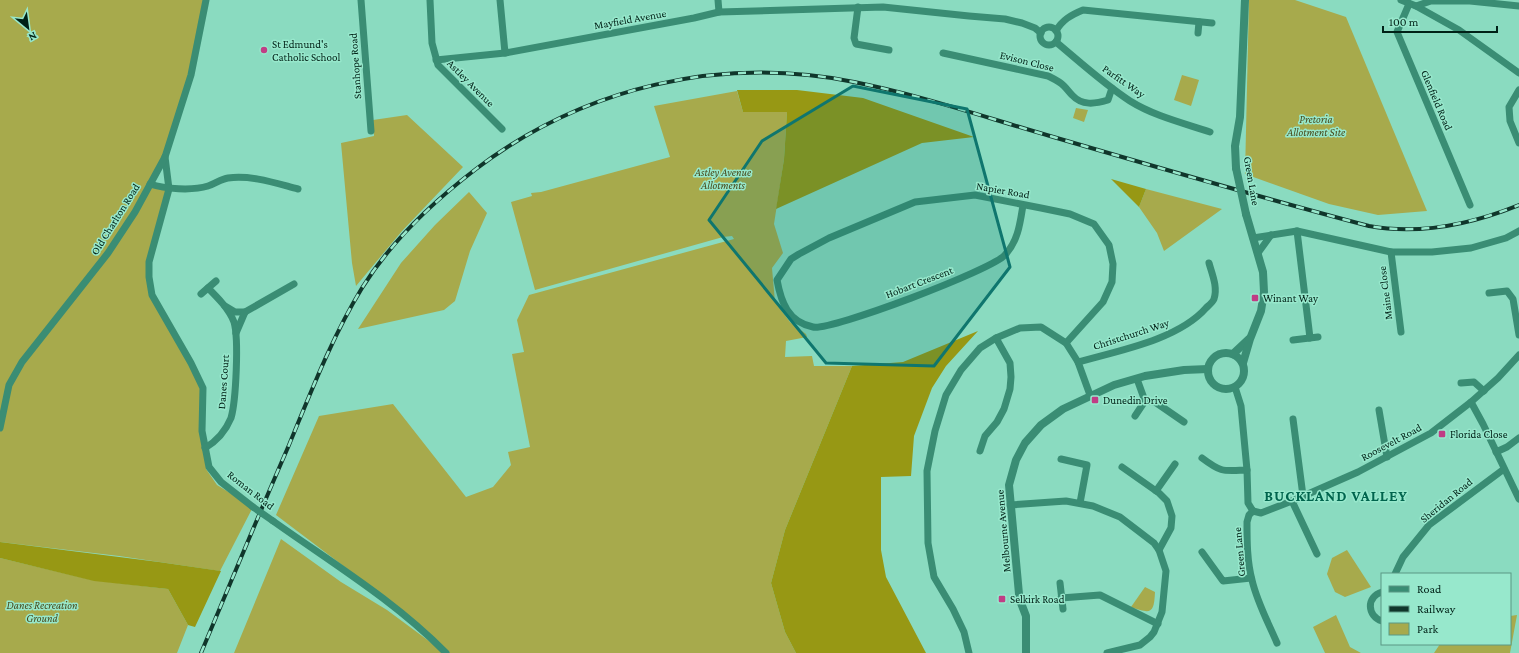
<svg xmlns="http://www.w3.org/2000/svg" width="1519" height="653" font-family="'Crimson Pro',serif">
<rect width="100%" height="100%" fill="#8adbc0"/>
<g fill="#a7aa4c">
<path d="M 0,0 L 206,0 L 191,75 L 165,157 L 150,184 L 169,189 L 149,262 L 152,295 L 203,388 L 206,469 L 217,485 L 253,507 L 220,571 L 119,556 L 0,542 Z"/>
<path d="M 1249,0 L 1295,0 L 1346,17 L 1427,211 L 1378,215 L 1329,204 L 1245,174 Z"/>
<path d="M 1182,75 L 1199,80 L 1191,106 L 1174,100 Z"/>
<path d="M 737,91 L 743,112 L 787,112 L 784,159 L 774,224 L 783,253 L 772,268 L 775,302 L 790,322 L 806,334 L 807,337 L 786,341 L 785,357 L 812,356 L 814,366 L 852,366 L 785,530 L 771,583 L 785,632 L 796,653 L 448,653 L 391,602 L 276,515 L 319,416 L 393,404 L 466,497 L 493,487 L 511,465 L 508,452 L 530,447 L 512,354 L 524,352 L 517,320 L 529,295 L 734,239 L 732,236 L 723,237 L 535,290 L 511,202 L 532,196 L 531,193 L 541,192 L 670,157 L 654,106 Z"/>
<path d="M 1076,108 L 1088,110 L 1084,122 L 1073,118 Z"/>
<path d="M 407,115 L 463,167 L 402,231 L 356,286 L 352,263 L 341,143 L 374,136 L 373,120 Z"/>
<path d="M 1146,189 L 1222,209 L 1164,251 L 1157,233 L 1139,207 Z"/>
<path d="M 469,192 L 487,213 L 470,251 L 455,301 L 444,310 L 358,329 L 401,263 L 435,225 Z"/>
<path d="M 281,539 L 341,582 L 387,610 L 437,647 L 443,653 L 234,653 Z"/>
<path d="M 1347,550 L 1371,587 L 1345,597 L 1335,592 L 1327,574 L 1332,558 Z"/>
<path d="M 0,558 L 92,580 L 168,589 L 188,625 L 177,653 L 0,653 Z"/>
<path d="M 1145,587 L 1155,592 C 1154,614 1151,614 1131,607 Z"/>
<path d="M 1336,615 L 1350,647 L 1361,653 L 1325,653 L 1313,627 Z"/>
<path d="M 1517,615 L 1510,653 L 1434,653 L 1440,644 L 1510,644 L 1510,616 Z"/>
</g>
<g fill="#979814">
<path d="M 737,90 L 797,90 L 863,98 L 974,137 L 922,143 L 776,209 L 784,159 L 787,112 L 743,112 Z"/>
<path d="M 1111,179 L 1146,189 L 1139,207 Z"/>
<path d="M 978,331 L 946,366 L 932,388 L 914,436 L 911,476 L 881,477 L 881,550 L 886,577 L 926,653 L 796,653 L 785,632 L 771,583 L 785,530 L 852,366 L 903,362 Z"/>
<path d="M 0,542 L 159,562 L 221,571 L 195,627 L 188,625 L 168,589 L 94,581 L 0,558 Z"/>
</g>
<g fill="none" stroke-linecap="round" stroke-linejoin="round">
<g stroke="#3a8d74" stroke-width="7">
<path d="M 361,0 L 371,131"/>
<path d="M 430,0 L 432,43 L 438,65 L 502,129"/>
<path d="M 500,0 L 505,53"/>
<path d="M 718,0 L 719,12"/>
<path d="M 1401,0 L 1416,6 L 1459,30 L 1519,73"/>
<path d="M 1409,4 L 1397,32 L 1470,205"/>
<path d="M 1416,6 L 1431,1 L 1470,1 L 1519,6"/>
<path d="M 858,7 L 854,38 L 856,44 L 889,50"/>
<circle cx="1049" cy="36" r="9"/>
<path d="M 1056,31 C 1062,20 1071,15 1083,10 L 1212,23"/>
<path d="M 1198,33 L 1199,22"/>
<path d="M 1056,42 C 1080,62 1104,84 1130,101 C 1154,116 1183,123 1210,132"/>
<path d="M 943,53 L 1048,76 C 1054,79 1059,81 1064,86 C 1067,89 1069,92 1072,95 C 1082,106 1095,104 1108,100 L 1112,88"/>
<path d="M 436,60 L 505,53 L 694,18 L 719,12 L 883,7 L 969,16 L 1005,19 L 1022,23 L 1035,28 L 1041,33"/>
<path d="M 1519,90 L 1509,107 L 1510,121 L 1519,143"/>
<path d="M 165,157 L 169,189 L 149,262 L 149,277 L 152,295 L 191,363 L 203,388 L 202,431 L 209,467 L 221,482 L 253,507"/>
<path d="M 150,184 C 165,189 192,191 208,186 C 215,184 221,179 228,178 C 252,175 275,183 298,189"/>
<path d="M 1023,205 C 1020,224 1018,241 1005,255 C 992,270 831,331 813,327 C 788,322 781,302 777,280 L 791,259 L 799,254 L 829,238 L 915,202 L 975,195 L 1041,208 L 1070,214 L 1094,224 L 1109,245 L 1113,264 L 1112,282 L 1103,302 L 1066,343"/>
<path d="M 1297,231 L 1310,338"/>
<path d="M 1253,238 L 1297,231 L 1391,252 L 1432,252 L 1471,248 L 1506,238 L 1519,231"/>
<path d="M 1391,252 L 1401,332"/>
<path d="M 1258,253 L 1271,235"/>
<path d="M 1489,293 L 1507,291 L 1513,299 L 1519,335"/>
<path d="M 201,294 L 216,281"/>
<path d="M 225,306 L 235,312 L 245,312"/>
<path d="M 236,333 L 245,312 L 294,284"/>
<path d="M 1293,340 L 1318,337"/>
<path d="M 1078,362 C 1117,351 1178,340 1206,308 C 1208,306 1213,302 1214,299 C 1218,287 1212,274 1209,263"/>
<path d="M 1137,379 L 1145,401 L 1155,402 L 1184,422"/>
<path d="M 1461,383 L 1474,382 L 1484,391"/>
<path d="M 1235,387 L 1241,406 L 1247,470 L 1248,503 L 1253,511"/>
<path d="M 1471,402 L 1483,424 L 1519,499"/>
<path d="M 1379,410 L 1387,457"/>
<path d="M 1135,416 L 1145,401"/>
<path d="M 1293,419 L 1303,496"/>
<path d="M 0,428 L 9,385 L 22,362 L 108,253 L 135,212 L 165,157 L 191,75 L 206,0"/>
<path d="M 205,448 C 217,441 226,430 231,418 C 236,401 239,339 234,322 C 229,309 218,298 208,288"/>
<path d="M 980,451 L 985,436 L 997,422 L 1004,409 L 1010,389 L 1011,377 L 1010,363 L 996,338"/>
<path d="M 1496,452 L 1507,447 L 1519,438"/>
<path d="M 1202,458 C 1222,473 1223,471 1247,470"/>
<path d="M 1061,459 L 1087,465 L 1080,503"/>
<path d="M 1122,467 L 1159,493 L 1167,501 L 1172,516 L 1171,528 L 1159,550"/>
<path d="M 1156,491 L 1175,464"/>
<path d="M 1292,501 L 1317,554"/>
<path d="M 1010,505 L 1066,501 L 1093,506 L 1120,517 L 1154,543 L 1159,550 L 1166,571 L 1162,612 L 1154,632 L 1150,637 L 1140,645 L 1107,653"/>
<path d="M 1253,511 L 1261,513 L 1292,501 L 1358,472 L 1431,433 L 1471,402 L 1498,378 L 1519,355"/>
<path d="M 1253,511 L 1249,515 L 1247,522 C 1247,541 1247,561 1252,580 C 1257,602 1268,622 1277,643"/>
<path d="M 273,521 C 332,563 395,601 446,653"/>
<path d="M 1202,552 L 1223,581 L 1251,578"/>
<path d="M 1395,574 L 1403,557 L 1429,525 L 1504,469"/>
<path d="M 1060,583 L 1063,609"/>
<path d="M 1382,592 C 1366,597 1367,616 1382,621"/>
<path d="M 1061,598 L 1100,595 L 1158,624"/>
<path d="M 969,653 L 964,632 L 953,609 L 934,577 L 928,543 L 927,471 L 935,431 L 946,395 L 961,370 L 980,348 L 996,338 L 1020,328 L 1041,327 L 1066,343 L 1078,362 L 1090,395"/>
</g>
<g stroke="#3a8d74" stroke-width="8">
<path d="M 1236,168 L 1235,146 L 1240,117 L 1245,0"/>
<circle cx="1226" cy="371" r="18"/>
<path d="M 1233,354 L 1249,339"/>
<path d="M 1243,363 L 1250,339 L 1261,311 L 1264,292 L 1263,272 L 1246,214"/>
<path d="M 1026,653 L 1026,616 L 1021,603 L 1019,594 L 1009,485 L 1016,460 L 1025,443 L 1041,425 L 1063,409 L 1114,385 L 1145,376 L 1184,370 L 1208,369"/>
</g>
<g stroke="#10362b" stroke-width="4">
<path id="rail" d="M 201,653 C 230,584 259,514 289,445 C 311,392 332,337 362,288 C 390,243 434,201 476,169 C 584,87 721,55 854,82 C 920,95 984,117 1050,136 C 1156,167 1262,198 1369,226 C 1419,235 1472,224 1519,205"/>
</g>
<use href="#rail" stroke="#97e8cc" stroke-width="2.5" stroke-dasharray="8" stroke-linecap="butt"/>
<path stroke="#3a8d74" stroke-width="7" d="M 253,507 L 273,521"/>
<path stroke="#3a8d74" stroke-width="8" d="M 1236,168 L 1246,214"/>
</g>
<path fill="#0f766e" fill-opacity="0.2" stroke="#0f766e" stroke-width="3" stroke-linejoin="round" d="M 853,86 L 967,109 L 1010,267 L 934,366 L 826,363 L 709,220 L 762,141 Z"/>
<g fill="#c03d85" stroke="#97e8cc" stroke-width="1.5">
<circle cx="264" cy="50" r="4"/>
<rect x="1251" y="294" width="8" height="8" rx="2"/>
<rect x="1091" y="396" width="8" height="8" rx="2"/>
<rect x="1438" y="430" width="8" height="8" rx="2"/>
<rect x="998" y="595" width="8" height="8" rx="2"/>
</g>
<g text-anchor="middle" stroke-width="3" stroke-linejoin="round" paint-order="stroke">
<g font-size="11" fill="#002117" stroke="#97e8cc">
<text transform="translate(630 19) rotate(-10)" y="4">Mayfield Avenue</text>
<text transform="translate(1027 61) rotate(14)" y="4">Evison Close</text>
<text transform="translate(355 66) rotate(-94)" y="4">Stanhope Road</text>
<text transform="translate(1124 81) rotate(35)" y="4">Parfitt Way</text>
<text transform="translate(471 83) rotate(45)" y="4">Astley Avenue</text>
<text transform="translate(1437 100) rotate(67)" y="4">Glenfield Road</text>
<text transform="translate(1252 181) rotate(80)" y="4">Green Lane</text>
<text transform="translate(1003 190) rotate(10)" y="4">Napier Road</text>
<text transform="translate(115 219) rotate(-58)" y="4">Old Charlton Road</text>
<text transform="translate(919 282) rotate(-21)" y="4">Hobart Crescent</text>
<text transform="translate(1385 293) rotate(-97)" y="4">Maine Close</text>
<text transform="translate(1131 334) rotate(-18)" y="4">Christchurch Way</text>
<text transform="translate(223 382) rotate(-86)" y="4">Danes Court</text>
<text transform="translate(1391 442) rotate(-28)" y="4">Roosevelt Road</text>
<text transform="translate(251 490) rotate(38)" y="4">Roman Road</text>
<text transform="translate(1446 500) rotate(-39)" y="4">Sheridan Road</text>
<text transform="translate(1003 531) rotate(-95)" y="4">Melbourne Avenue</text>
<text transform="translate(1239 552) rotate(-95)" y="4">Green Lane</text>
</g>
<g font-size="11" fill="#002117" stroke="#97e8cc" text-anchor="start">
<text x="272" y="48">St Edmund's<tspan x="272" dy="13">Catholic School</tspan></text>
<text x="1263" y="302">Winant Way</text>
<text x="1103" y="404">Dunedin Drive</text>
<text x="1450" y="438">Florida Close</text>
<text x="1010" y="603">Selkirk Road</text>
</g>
<g font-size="11" font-style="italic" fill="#48491a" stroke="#97e8cc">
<text x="1316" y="123">Pretoria<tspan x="1316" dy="13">Allotment Site</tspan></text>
<text x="723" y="176">Astley Avenue<tspan x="723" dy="13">Allotments</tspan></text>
<text x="42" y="609">Danes Recreation<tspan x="42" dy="13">Ground</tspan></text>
</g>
<g font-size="15" font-weight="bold" letter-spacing="1" fill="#00644d" stroke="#97e8cc">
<text x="1336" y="501">BUCKLAND VALLEY</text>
</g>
</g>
<rect x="1381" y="573" width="130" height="72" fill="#97e8cc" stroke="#5b9884"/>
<rect x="1389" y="586" width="20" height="6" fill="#3a8d74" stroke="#5b9884"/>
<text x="1417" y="593" font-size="12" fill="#002117">Road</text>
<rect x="1389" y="606" width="20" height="6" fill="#10362b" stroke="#5b9884"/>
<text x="1417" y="613" font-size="12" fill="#002117">Railway</text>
<rect x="1389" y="623" width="20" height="12" fill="#a7aa4c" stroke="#5b9884"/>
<text x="1417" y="633" font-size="12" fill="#002117">Park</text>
<g transform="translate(28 28) rotate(151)" stroke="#97e8cc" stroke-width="3" paint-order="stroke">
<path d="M0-3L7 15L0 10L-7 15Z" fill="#002117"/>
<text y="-6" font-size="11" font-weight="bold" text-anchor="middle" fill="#002117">N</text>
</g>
<path d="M1383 26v6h114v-6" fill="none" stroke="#002117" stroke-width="2"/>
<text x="1389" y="26" font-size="12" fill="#002117" stroke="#97e8cc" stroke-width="3" paint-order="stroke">100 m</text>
</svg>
